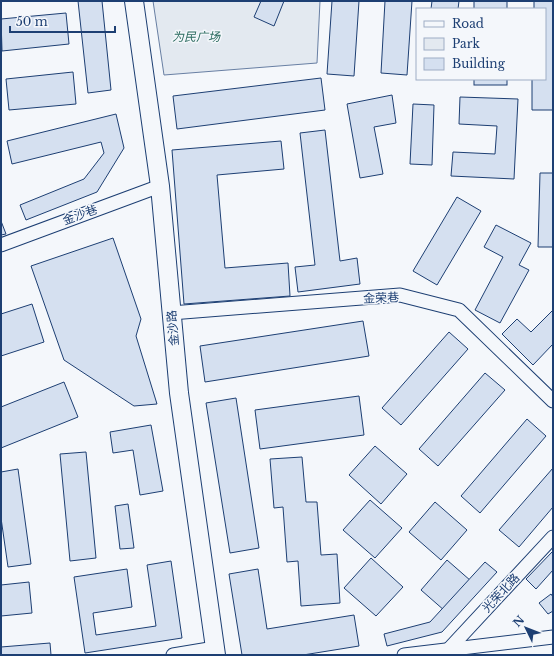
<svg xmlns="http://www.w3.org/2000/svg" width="554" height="656" font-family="'Libre Baskerville','Noto Sans SC',serif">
<rect width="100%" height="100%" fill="#f4f7fb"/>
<path fill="#e3e9f0" stroke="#687fa3" d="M 153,1 L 320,1 L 317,63 L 164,75 Z"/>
<g fill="#d5e0f0" stroke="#1d3f73">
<path d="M 78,1 L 102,1 L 111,90 L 88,93 Z"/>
<path d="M 261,1 L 284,1 L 274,26 L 254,17 Z"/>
<path d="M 332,1 L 359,1 L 354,76 L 327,74 Z"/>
<path d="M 385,1 L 412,1 L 407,75 L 381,73 Z"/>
<path d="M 432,1 L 459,1 L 458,9 L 431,9 Z"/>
<rect x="474" y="1" width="33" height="8"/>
<path d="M 534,1 L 553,1 L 553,110 L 532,110 L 532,79 L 545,79 L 545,9 L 534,9 Z"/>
<path d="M 66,13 L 69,44 L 2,51 L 1,19 Z"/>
<path d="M 73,72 L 76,104 L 9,110 L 6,79 Z"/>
<path d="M 321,78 L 325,110 L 177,129 L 173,96 Z"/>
<rect x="474" y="79" width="33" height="6"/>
<path d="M 392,95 L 396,123 L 374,127 L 383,174 L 360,178 L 347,104 Z"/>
<path d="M 460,97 L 518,99 L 514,179 L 451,176 L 453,152 L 495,154 L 497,126 L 459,124 Z"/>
<path d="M 413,104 L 434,105 L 432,165 L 410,164 Z"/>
<path d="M 116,114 L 124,148 L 97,192 L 26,220 L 20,205 L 84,179 L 104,153 L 101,142 L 12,164 L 7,141 Z"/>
<path d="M 325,130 L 340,261 L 357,258 L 360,284 L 298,292 L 295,267 L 315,265 L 300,133 Z"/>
<path d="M 281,141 L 284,169 L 217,175 L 225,268 L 288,263 L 290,296 L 184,304 L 172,150 Z"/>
<path d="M 540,173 L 553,173 L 553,247 L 538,247 Z"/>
<path d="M 457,197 L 481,211 L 437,285 L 413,271 Z"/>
<path d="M 1,221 L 6,234 L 1,235 Z"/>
<path d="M 496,225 L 531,243 L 519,265 L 529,270 L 500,323 L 475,310 L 503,257 L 484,247 Z"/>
<path d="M 113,238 L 141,319 L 136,336 L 157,404 L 134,406 L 64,360 L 31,266 Z"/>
<path d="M 32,304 L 44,342 L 1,356 L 1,314 Z"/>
<path d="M 553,310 L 553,344 L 533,365 L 502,334 L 517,319 L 531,332 Z"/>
<path d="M 363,321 L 369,356 L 205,382 L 200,346 Z"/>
<path d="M 449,332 L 468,349 L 401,425 L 382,408 Z"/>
<path d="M 485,373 L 505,390 L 438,466 L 419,449 Z"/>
<path d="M 64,382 L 78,417 L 1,448 L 1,407 Z"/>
<path d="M 359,396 L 364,435 L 260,449 L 255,410 Z"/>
<path d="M 236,398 L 259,548 L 230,553 L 206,403 Z"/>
<path d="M 527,419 L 546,436 L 480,513 L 461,496 Z"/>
<path d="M 151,425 L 163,491 L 140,495 L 133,450 L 113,453 L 110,432 Z"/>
<path d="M 375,446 L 407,474 L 381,504 L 349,475 Z"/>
<path d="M 86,452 L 96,558 L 70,561 L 60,454 Z"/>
<path d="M 302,457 L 306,502 L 317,502 L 321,555 L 337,554 L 340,603 L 301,606 L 298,561 L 287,562 L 283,507 L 274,508 L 270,459 Z"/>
<path d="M 553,468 L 553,507 L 519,547 L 499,530 Z"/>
<path d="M 18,469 L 31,564 L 8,567 L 1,518 L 1,472 Z"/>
<path d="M 370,500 L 402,528 L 375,558 L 343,530 Z"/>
<path d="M 435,502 L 467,530 L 441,560 L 409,532 Z"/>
<path d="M 128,504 L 134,548 L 120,549 L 115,506 Z"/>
<path d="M 553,551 L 553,570 L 536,589 L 526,579 Z"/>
<path d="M 371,558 L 403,587 L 376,616 L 344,588 Z"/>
<path d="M 447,560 L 479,588 L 453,618 L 421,590 Z"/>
<path d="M 171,561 L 182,638 L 85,653 L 74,577 L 127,569 L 132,607 L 93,613 L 96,635 L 156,626 L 147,565 Z"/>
<path d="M 485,562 L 497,572 L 442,632 L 387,646 L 384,634 L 430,622 Z"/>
<path d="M 258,569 L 267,629 L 354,615 L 359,646 L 303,655 L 242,655 L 229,574 Z"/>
<path d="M 29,582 L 32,613 L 1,616 L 1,585 Z"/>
<path d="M 551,594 L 553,597 L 553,611 L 548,614 L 539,603 Z"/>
<path d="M 50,643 L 51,655 L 1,655 L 1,647 Z"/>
</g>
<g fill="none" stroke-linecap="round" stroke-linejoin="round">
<g stroke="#1d3f73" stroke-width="15">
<g id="street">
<path d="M 1,245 L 160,186"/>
<path d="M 171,313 L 400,295 L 459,310 L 553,401"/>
<path d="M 449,649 L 553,537"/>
<path d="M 173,655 L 215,648"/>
<path d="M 404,655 L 553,637"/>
</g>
</g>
<g stroke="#1d3f73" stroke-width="20">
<path id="secondary" d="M 134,1 L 160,186 L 179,393 L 216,655"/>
</g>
<use href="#street" stroke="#f4f7fb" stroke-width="13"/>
<use href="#secondary" stroke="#f4f7fb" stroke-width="18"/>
</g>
<g text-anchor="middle" stroke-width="3" stroke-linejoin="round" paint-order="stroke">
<g font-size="12" font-style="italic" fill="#2c6c60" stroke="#f4f7fb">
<text x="196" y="41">为民广场</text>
</g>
<g font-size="12" fill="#1d3f73" stroke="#f4f7fb">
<text transform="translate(80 215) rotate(-20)" y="4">金沙巷</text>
<text transform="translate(381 298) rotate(-2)" y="4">金荣巷</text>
<text transform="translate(173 328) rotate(-95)" y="4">金沙路</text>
<text transform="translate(501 593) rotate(-47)" y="4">光荣北路</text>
</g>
</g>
<rect width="554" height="656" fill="none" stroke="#1d3f73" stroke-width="4"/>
<rect x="416" y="8" width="130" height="72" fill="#f4f7fb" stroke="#9eadc5"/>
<rect x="424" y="21" width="20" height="6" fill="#f4f7fb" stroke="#9eadc5"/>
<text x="452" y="28" font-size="12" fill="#1d3f73">Road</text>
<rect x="424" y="38" width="20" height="12" fill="#e3e9f0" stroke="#9eadc5"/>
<text x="452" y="48" font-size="12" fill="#1d3f73">Park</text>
<rect x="424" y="58" width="20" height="12" fill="#d5e0f0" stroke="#9eadc5"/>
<text x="452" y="68" font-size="12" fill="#1d3f73">Building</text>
<g transform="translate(526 628) rotate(313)" stroke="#f4f7fb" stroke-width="3" paint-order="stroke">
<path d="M0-3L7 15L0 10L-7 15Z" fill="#1d3f73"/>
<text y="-6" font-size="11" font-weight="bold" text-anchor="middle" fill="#1d3f73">N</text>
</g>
<path d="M10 26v6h105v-6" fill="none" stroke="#1d3f73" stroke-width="2"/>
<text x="16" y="26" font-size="12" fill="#1d3f73" stroke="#f4f7fb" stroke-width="3" paint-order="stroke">50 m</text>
</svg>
